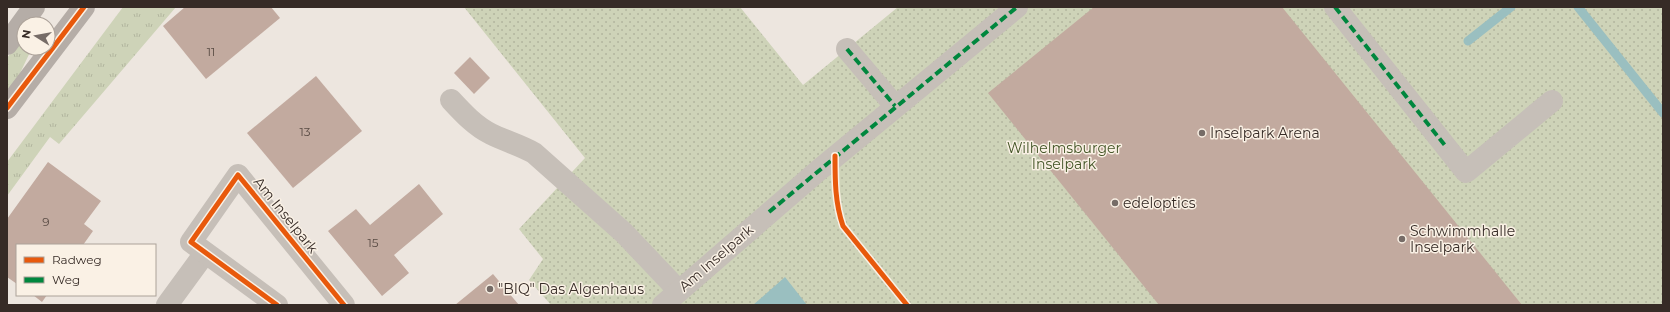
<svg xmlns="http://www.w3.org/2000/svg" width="1670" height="312" font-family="Montserrat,sans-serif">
<defs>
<pattern id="grass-tufts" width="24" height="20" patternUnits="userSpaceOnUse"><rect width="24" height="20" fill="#ced3b8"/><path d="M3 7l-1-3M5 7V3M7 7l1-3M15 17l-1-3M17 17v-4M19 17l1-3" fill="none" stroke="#b2b59e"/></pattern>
<pattern id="park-dots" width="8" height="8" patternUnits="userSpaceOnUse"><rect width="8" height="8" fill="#ced3b8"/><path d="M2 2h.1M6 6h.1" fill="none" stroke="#b2b59e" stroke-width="1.8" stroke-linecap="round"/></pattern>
</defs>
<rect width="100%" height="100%" fill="#ede6df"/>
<g fill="url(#grass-tufts)">
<path d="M 123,7 L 176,7 L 59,144 L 50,137 L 7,196 L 7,162 Z"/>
<path d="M 24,35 L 24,48 L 32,48 L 13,88 L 7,95 L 7,58 Z"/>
</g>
<path fill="url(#park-dots)" d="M 464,7 L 740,7 L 803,85 L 898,7 L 1663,7 L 1663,305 L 551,305 L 529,280 L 543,259 L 519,229 L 585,158 Z"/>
<path fill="#9abfc0" d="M 785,277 L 807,305 L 753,305 Z"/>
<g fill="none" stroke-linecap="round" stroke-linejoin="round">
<g stroke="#9abfc0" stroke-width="9">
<path d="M 1578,7 L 1663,113"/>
<path d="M 1468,41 L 1511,7"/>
</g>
</g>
<g fill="#c2aa9f">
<path d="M 185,7 L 271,7 L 280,18 L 206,79 L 163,26 Z"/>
<path d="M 1094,7 L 1282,7 L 1522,305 L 1159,305 L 988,93 Z"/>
<path d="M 470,57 L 490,78 L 474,94 L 454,73 Z"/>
<path d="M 316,76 L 362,131 L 293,188 L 247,133 Z"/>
<path d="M 48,162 L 101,201 L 84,224 L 93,231 L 83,245 L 17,245 L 17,284 L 7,277 L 7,219 Z"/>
<path d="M 419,184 L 443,214 L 394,255 L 409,273 L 382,296 L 328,231 L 356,209 L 370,225 Z"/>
<path d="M 493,274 L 519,305 L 455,305 Z"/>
<path d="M 33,295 L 47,295 L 42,302 Z"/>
</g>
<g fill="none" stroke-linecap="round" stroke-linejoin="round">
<g stroke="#c6bfb8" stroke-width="22">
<path d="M 1335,7 L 1466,172 L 1552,101"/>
<path d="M 847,49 L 895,106"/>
<path d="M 451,100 C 463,113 475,126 491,134 C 505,141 520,145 534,153 L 624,233 L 679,291"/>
<path d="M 167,305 L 205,253"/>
<path d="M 277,305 L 191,242 L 238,175 L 344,305"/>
<path d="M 663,305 L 819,170 L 1017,7"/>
</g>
<g stroke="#b5ada7" stroke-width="22">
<path d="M 7,44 L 34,7"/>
<path d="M 7,108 L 84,7"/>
</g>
<g stroke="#00873e" stroke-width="4" stroke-dasharray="8 4" stroke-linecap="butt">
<path d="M 1335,7 L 1447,148"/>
<path d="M 847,49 L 895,106"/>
<path d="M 769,212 L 1017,7"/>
</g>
<g stroke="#faf1e5" stroke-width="8">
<g id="cycleway">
<path d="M 7,108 L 84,7"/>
<path d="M 835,156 C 835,180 835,203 843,226 L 907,305"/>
<path d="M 277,305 L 191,242 L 238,175 L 344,305"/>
</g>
</g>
<use href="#cycleway" stroke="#e8590c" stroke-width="5"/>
</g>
<g fill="#766c67" stroke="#faf1e5" stroke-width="1.5">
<circle cx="1202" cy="133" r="4"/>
<circle cx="1115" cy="203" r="4"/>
<circle cx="1402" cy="239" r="4"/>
<circle cx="490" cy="289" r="4"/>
</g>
<g text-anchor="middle" stroke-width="3" stroke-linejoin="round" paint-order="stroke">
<g font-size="12" fill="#594b44">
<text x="211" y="56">11</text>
<text x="305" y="136">13</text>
<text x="46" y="226">9</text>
<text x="373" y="247">15</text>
</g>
<g font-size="14" fill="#362b26" stroke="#faf1e5" text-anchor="start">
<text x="1210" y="138">Inselpark Arena</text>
<text x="1123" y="208">edeloptics</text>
<text x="1410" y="236">Schwimmhalle<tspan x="1410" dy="16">Inselpark</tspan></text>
<text x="498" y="294">"BIQ" Das Algenhaus</text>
</g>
<g font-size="14" fill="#455628" stroke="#faf1e5">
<text x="1064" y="153">Wilhelmsburger<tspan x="1064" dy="16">Inselpark</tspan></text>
</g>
<g font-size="14" fill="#362b26" stroke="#faf1e5">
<text transform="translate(286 215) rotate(51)" y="5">Am Inselpark</text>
<text transform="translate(716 258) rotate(-41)" y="5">Am Inselpark</text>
</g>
</g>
<rect width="1670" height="312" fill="none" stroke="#362b26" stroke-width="16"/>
<rect x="16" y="244" width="140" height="52" fill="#faf1e5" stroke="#aca299"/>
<rect x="24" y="257" width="20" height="6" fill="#e8590c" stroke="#aca299"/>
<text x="52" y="264" font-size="12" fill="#362b26">Radweg</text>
<rect x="24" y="277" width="20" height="6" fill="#00873e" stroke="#aca299"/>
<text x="52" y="284" font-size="12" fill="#362b26">Weg</text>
<g transform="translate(36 36) rotate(281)"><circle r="19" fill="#faf1e5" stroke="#aca299"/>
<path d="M0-3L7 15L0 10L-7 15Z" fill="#766c67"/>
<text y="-6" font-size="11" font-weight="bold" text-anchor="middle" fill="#362b26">N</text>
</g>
</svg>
